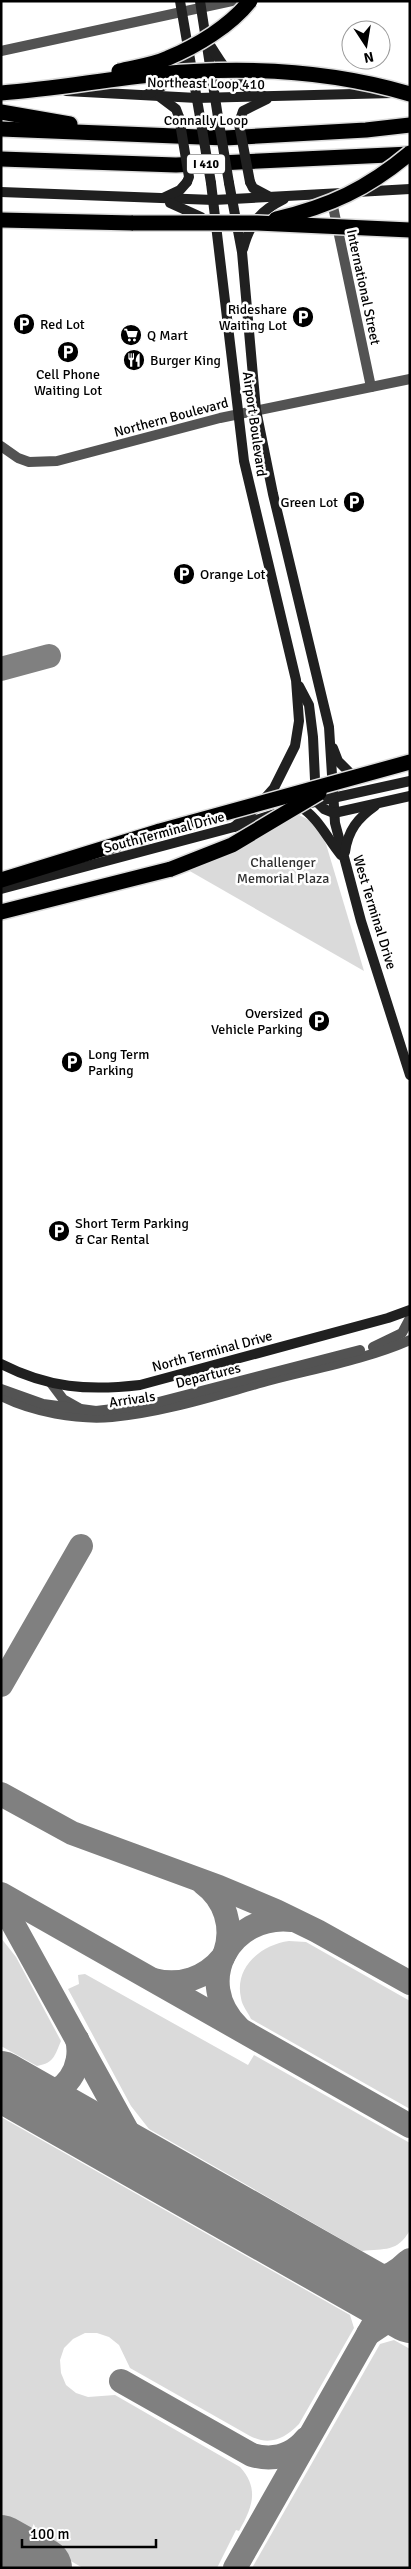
<svg xmlns="http://www.w3.org/2000/svg" width="411" height="2569" font-family="Signika,sans-serif">
<rect width="100%" height="100%" fill="#fff"/>
<g fill="#dadada">
<path d="M 297,814 L 317,824 L 326,844 L 364,971 L 174,862 L 226,838 Z"/>
<path d="M 1,1938 L 16,1957 L 61,2041 C 55,2054 55,2063 37,2066 L 1,2046 Z"/>
<path d="M 289,1941 L 306,1942 L 410,2001 L 410,2109 L 251,2019 C 248,2012 242,2006 241,1998 C 234,1968 260,1945 289,1941 Z"/>
<path d="M 85,1974 L 248,2065 L 254,2055 L 410,2143 L 410,2230 C 397,2253 385,2248 362,2251 L 149,2129 L 131,2106 L 68,1989 L 79,1984 L 78,1975 Z"/>
<path d="M 1,2117 L 350,2315 L 354,2328 L 299,2424 C 284,2439 270,2446 250,2436 L 130,2368 L 119,2345 L 109,2337 L 97,2333 L 85,2333 L 73,2339 L 64,2348 L 60,2360 L 61,2373 L 66,2385 L 76,2393 L 88,2397 L 115,2395 L 240,2467 C 260,2489 252,2508 239,2531 L 236,2530 L 217,2568 L 83,2568 L 1,2521 Z"/>
<path d="M 394,2340 L 410,2349 L 410,2568 L 252,2568 L 380,2344 Z"/>
</g>
<g fill="none" stroke-linecap="round" stroke-linejoin="round">
<g stroke="#808080" stroke-width="24">
<path d="M 1,669 L 49,656"/>
<path d="M 1,1685 L 81,1546"/>
<path d="M 1,1794 L 72,1833 L 219,1887 L 276,1911 L 317,1931 L 410,1983"/>
<path d="M 203,1883 C 225,1899 234,1927 225,1953"/>
<path d="M 1,1894 L 410,2126"/>
<path d="M 1,1902 L 139,2152 L 159,2171"/>
<path d="M 154,1980 C 180,1987 206,1978 223,1957"/>
<path d="M 238,2027 C 192,1982 230,1913 292,1920"/>
<path d="M 2,2082 C 12,2086 23,2093 35,2094 C 66,2098 84,2066 77,2039"/>
<path d="M 409,2263 L 407,2284 L 410,2300"/>
<path d="M 338,2273 C 366,2281 384,2285 407,2262"/>
<path d="M 368,2334 L 389,2320 L 410,2318"/>
<path d="M 121,2381 L 252,2455 C 273,2461 292,2456 306,2439"/>
<path d="M 235,2568 L 410,2260"/>
</g>
<g stroke="#808080" stroke-width="60">
<path d="M 1,2081 L 410,2313"/>
<path d="M 1,2545 L 42,2568"/>
</g>
<g stroke="#dbdbdb" stroke-width="18">
<g id="motorway">
<path d="M 1,112 L 70,124"/>
<path d="M 1,129 L 225,138 L 366,130 L 410,125"/>
<path d="M 1,159 L 176,165 L 410,154"/>
<path d="M 1,220 L 133,223"/>
<path d="M 1,880 L 160,831"/>
<path d="M 1,912 L 171,869"/>
</g>
</g>
<g stroke="#535353" stroke-width="10">
<path d="M 1,51 L 232,1"/>
<path d="M 331,197 L 371,387"/>
<path d="M 1,446 L 18,458 L 29,462 L 57,461 L 220,418 L 410,379"/>
<path d="M 373,1347 L 402,1333 L 410,1318"/>
<path d="M 51,1383 L 63,1399 L 79,1408"/>
<path d="M 1,1396 C 33,1412 77,1420 112,1417 C 166,1412 219,1394 271,1380 C 317,1368 367,1359 410,1340"/>
</g>
<g stroke="#202020" stroke-width="10">
<path d="M 180,1 L 200,117"/>
<path d="M 200,1 L 218,117"/>
<path d="M 208,42 C 227,71 230,82 264,96"/>
<path d="M 66,91 L 197,98 L 394,93"/>
<path d="M 146,95 C 173,81 178,78 186,49"/>
<path d="M 160,97 L 176,109 L 179,117"/>
<path d="M 241,117 L 243,111 L 267,99"/>
<path d="M 250,182 L 253,188 L 268,196"/>
<path d="M 211,183 L 244,461 L 296,680 L 299,721 L 295,746 L 274,788 L 258,806 L 234,827"/>
<path d="M 229,183 L 242,252 L 256,410 L 273,494 L 329,727 L 335,823 L 361,921 L 410,1075"/>
<path d="M 1,192 L 214,200 L 342,193"/>
<path d="M 357,192 L 410,189"/>
<path d="M 163,198 L 180,190 L 187,182"/>
<path d="M 170,203 L 201,217 L 208,225"/>
<path d="M 243,249 C 250,223 260,211 284,199"/>
<path d="M 299,686 L 309,705 L 313,737 L 316,801 L 324,809 L 334,813"/>
<path d="M 333,748 L 338,761 L 357,780"/>
<path d="M 310,803 L 410,781"/>
<path d="M 299,806 C 318,817 327,838 341,855"/>
<path d="M 334,813 L 410,796"/>
<path d="M 345,852 C 348,830 358,818 375,806"/>
<path d="M 1,889 L 234,827 L 275,814"/>
<path d="M 1,1364 C 48,1388 88,1391 140,1385 L 388,1318 L 410,1310"/>
</g>
<use href="#motorway" stroke="#000" stroke-width="15"/>
<g stroke="#dbdbdb" stroke-width="18" stroke-linecap="butt">
<g id="motorway-bridge">
<path d="M 119,71 C 135,67 153,65 168,58 C 197,46 230,26 250,1"/>
<path d="M 1,93 C 55,89 107,79 160,74 C 244,66 329,70 410,94"/>
<path d="M 276,219 C 330,206 367,189 410,153"/>
<path d="M 133,223 L 257,223 L 410,230"/>
<path d="M 160,831 L 410,762"/>
<path d="M 171,869 L 232,845 L 319,793"/>
</g>
</g>
<path stroke="#535353" stroke-width="10" d="M 1,1389 L 43,1404 L 96,1411 L 147,1405 L 360,1350"/>
<g stroke="#202020" stroke-width="10">
<path d="M 179,117 L 189,177 L 187,182"/>
<path d="M 200,117 L 211,183"/>
<path d="M 218,117 L 229,183"/>
<path d="M 241,117 L 239,124 L 250,182"/>
</g>
<use href="#motorway-bridge" stroke="#000" stroke-width="15"/>
</g>
<defs>
<g id="parking-disc" transform="scale(1.125)"><circle r="9.5" fill="#000" stroke="#fff"/><path d="M-3.5-5.5H1a3.5 3.5 0 0 1 0 7H-1V5.5H-3.5ZM-1-3.4V-.6H.8a1.4 1.4 0 0 0 0-2.8Z" fill="#fff"/></g>
<g id="supermarket-disc" transform="scale(1.125)"><circle r="9.5" fill="#000" stroke="#fff"/><path d="M-6-5.5h2.5l.6 2H6L4.5 2H-2.5L-4.4-4H-6ZM-1.5 3.2a1.3 1.3 0 1 0 .1 0ZM3 3.2a1.3 1.3 0 1 0 .1 0Z" fill="#fff"/></g>
<g id="restaurant-disc" transform="scale(1.125)"><circle r="9.5" fill="#000" stroke="#fff"/><path d="M-5-6h1v4h1v-4h1v4h1v-4h1v5L-1.5 .5V6h-2V.5L-5-1ZM5-6V6H3V1.5H1.5Q1.5-4 5-6Z" fill="#fff"/></g>
</defs>
<g fill-rule="evenodd">
<use href="#parking-disc" x="303" y="317"/>
<use href="#parking-disc" x="24" y="324"/>
<use href="#supermarket-disc" x="131" y="335"/>
<use href="#parking-disc" x="68" y="352"/>
<use href="#restaurant-disc" x="134" y="360"/>
<use href="#parking-disc" x="354" y="502"/>
<use href="#parking-disc" x="184" y="574"/>
<use href="#parking-disc" x="319" y="1021"/>
<use href="#parking-disc" x="72" y="1062"/>
<use href="#parking-disc" x="59" y="1231"/>
</g>
<g text-anchor="middle" stroke-width="5" stroke-linejoin="round" paint-order="stroke">
<rect fill="#fff" stroke="#4c4c4c" stroke-width="1" x="187" y="154.5" width="38" height="19" rx="4"/>
<g font-size="12" font-weight="bold" fill="#000">
<text x="206" y="168">I 410</text>
</g>
<g font-size="14" fill="#000" stroke="#fff">
<text transform="translate(206 83) rotate(1)" y="5">Northeast Loop 410</text>
<text x="206" y="125">Connally Loop</text>
<text transform="translate(364 287) rotate(78)" y="5">International Street</text>
<text transform="translate(171 417) rotate(-15)" y="5">Northern Boulevard</text>
<text transform="translate(255 424) rotate(82)" y="5">Airport Boulevard</text>
<text transform="translate(164 832) rotate(-15)" y="5">South Terminal Drive</text>
<text transform="translate(375 912) rotate(73)" y="5">West Terminal Drive</text>
<text transform="translate(212 1351) rotate(-15)" y="5">North Terminal Drive</text>
<text transform="translate(208 1375) rotate(-14)" y="5">Departures</text>
<text transform="translate(132 1399) rotate(-8)" y="5">Arrivals</text>
</g>
<g font-size="14" fill="#000" stroke="#fff" text-anchor="start">
<text x="287" y="314" text-anchor="end">Rideshare<tspan x="287" dy="16">Waiting Lot</tspan></text>
<text x="40" y="329">Red Lot</text>
<text x="147" y="340">Q Mart</text>
<text x="150" y="365">Burger King</text>
<text x="68" y="379" text-anchor="middle">Cell Phone<tspan x="68" dy="16">Waiting Lot</tspan></text>
<text x="338" y="507" text-anchor="end">Green Lot</text>
<text x="200" y="579">Orange Lot</text>
<text x="303" y="1018" text-anchor="end">Oversized<tspan x="303" dy="16">Vehicle Parking</tspan></text>
<text x="88" y="1059">Long Term<tspan x="88" dy="16">Parking</tspan></text>
<text x="75" y="1228">Short Term Parking<tspan x="75" dy="16">&amp; Car Rental</tspan></text>
</g>
<g font-size="14" fill="#313131" stroke="#fff">
<text x="283" y="867">Challenger<tspan x="283" dy="16">Memorial Plaza</tspan></text>
</g>
</g>
<rect width="411" height="2569" fill="none" stroke="#000000" stroke-width="5"/>
<g transform="translate(366 45) rotate(168)"><circle r="24" fill="#ffffff" stroke="#999999"/>
<path d="M0-4L9 19L0 12L-9 19Z" fill="#000000"/>
<text y="-8" font-size="14" font-weight="bold" text-anchor="middle" fill="#000000">N</text>
</g>
<path d="M22 2539v8h134v-8" fill="none" stroke="#000000" stroke-width="2.5"/>
<text x="30" y="2539" font-size="15" fill="#000000" stroke="#ffffff" stroke-width="4" paint-order="stroke">100 m</text>
</svg>
